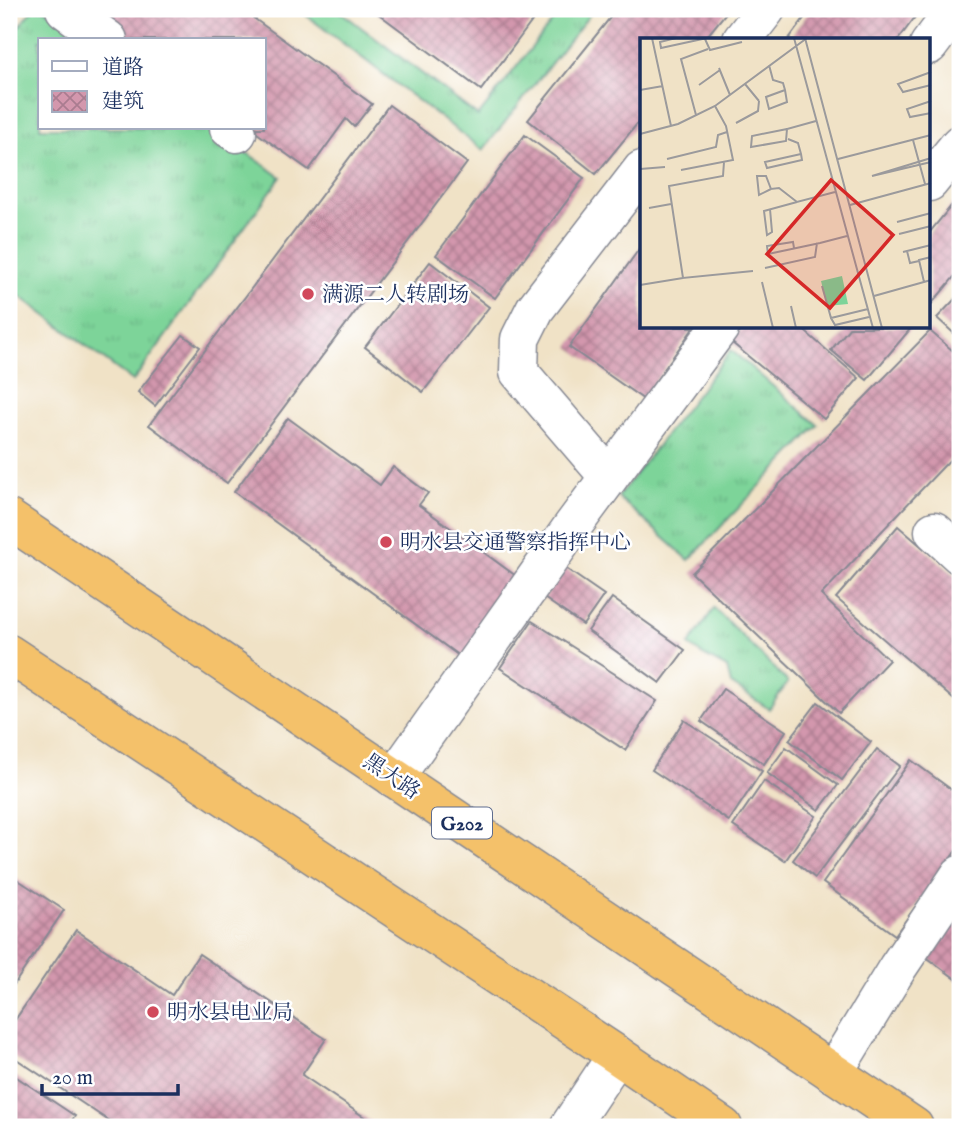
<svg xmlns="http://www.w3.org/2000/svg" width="969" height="1136" font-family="'IM FELL English','Noto Serif SC',serif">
<defs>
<pattern id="grass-tufts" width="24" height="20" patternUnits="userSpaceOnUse" patternTransform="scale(1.75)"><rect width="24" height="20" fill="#7dd499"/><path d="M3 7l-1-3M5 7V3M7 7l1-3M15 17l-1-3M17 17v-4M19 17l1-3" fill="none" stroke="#6bb686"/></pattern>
<pattern id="building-cross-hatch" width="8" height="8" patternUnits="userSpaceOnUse" patternTransform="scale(1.75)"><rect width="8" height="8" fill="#d397ad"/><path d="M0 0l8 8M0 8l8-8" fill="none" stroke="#aa7c90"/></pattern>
</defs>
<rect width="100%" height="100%" fill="#fff"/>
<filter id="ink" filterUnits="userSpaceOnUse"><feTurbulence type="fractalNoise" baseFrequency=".0143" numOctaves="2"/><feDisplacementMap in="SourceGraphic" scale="14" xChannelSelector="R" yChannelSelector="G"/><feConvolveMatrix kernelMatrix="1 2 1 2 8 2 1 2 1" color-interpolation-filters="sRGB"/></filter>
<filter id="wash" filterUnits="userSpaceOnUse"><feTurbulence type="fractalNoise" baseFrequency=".00686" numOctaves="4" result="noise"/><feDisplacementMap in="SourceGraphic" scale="28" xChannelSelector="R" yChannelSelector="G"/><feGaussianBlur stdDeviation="1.57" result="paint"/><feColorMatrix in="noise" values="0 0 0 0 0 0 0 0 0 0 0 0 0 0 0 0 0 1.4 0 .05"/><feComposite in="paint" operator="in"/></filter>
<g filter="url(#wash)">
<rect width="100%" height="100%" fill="#f0e2c6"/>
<g fill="url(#grass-tufts)" stroke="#4c827c" stroke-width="2">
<path d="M 33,9 L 45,9 L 89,40 L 40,40 L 40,128 L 212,128 L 281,177 L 133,381 L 9,288 L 9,40 Z"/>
<path d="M 298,9 L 337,9 L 478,116 L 562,9 L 594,9 L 483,150 Z"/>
<path d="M 731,350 L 818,425 L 689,560 L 618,497 Z"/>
<path d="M 714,608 L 788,682 L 769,709 L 731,684 L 727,668 L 701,654 L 689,645 Z"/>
</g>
<g id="blocks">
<g fill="url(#building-cross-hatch)">
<path d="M 85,9 L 241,9 L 372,104 L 354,127 L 346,119 L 309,170 L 250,128 L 264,128 L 264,40 L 128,40 Z"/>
<path d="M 372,9 L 541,9 L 481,90 Z"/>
<path d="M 617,9 L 729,9 L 704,40 L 642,40 L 642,118 L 596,174 L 528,120 Z"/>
<path d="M 811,9 L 921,9 L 898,40 L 788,40 Z"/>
<path d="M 389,105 L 467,163 L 227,483 L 149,425 Z"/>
<path d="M 525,135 L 584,178 L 495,298 L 436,255 Z"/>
<path d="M 960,195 L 960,270 L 929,307 L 929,233 Z"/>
<path d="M 642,245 L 642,327 L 694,327 L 643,399 L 569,347 Z"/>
<path d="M 430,262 L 489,307 L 423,392 L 365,347 Z"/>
<path d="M 956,298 L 960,302 L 960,339 L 937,318 Z"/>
<path d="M 742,327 L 800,327 L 859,378 L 824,419 L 731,342 Z"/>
<path d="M 850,327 L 912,327 L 867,380 L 831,350 Z"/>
<path d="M 930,331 L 960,357 L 960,449 L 821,595 L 889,660 L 839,713 L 692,573 Z"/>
<path d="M 183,335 L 200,347 L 155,406 L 138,392 Z"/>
<path d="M 288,418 L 380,485 L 393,467 L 428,493 L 419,505 L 520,579 L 462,658 L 234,492 Z"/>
<path d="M 898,526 L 960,580 L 960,705 L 836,598 Z"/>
<path d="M 565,568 L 604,595 L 583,625 L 544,598 Z"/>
<path d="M 612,598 L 685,650 L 660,683 L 588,631 Z"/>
<path d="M 532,621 L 657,701 L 625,750 L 500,668 Z"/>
<path d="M 723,689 L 786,731 L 764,764 L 701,721 Z"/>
<path d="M 818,702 L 871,742 L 842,780 L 789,740 Z"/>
<path d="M 684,720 L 762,771 L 729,821 L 652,770 Z"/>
<path d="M 786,747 L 838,785 L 819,810 L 767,773 Z"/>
<path d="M 877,749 L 900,766 L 815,878 L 793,860 Z"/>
<path d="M 911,760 L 960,796 L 960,845 L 895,935 L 823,883 Z"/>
<path d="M 764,781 L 816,816 L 785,861 L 733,826 Z"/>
<path d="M 9,874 L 64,910 L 9,992 Z"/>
<path d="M 960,901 L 960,982 L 921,953 Z"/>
<path d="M 76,930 L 172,995 L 199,954 L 326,1039 L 302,1075 L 379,1127 L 118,1127 L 9,1054 L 9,1029 Z"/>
<path d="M 9,1072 L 75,1116 L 67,1127 L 9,1127 Z"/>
</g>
</g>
</g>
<g filter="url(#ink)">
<use href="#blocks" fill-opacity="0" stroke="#868892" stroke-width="2"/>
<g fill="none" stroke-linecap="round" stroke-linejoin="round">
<g stroke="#868892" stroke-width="41">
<g id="minor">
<path d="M 65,9 L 108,40"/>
<path d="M 742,40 L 766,9"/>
<path d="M 929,45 L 956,9"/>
<path d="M 229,128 L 237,133"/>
<path d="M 929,182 L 960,144"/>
<path d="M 609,477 L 519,372 L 520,339 L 535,309 L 642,170"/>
<path d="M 934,531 L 960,555"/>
<path d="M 394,778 L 572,527 L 720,327"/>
<path d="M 833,1073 L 898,967 L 960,875"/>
<path d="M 569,1127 L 617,1055"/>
</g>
</g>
<g stroke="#868892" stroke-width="41">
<g id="highway">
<path d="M 9,519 L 914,1127"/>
<path d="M 9,654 L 617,1055 L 723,1127"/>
</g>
</g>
<use href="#minor" stroke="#fff" stroke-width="38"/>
<use href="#highway" stroke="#f4c16a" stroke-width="38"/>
</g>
</g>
<g fill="#d1495b" stroke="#fff" stroke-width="2.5">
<circle cx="308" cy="294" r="7"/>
<circle cx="386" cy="542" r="7"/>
<circle cx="153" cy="1012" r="7"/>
</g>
<g text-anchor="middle" stroke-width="5" stroke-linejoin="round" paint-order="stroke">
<rect fill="#fff" stroke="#5f6d8e" stroke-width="2" x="432" y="807.5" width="60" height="31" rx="5"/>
<g font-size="19" font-weight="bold" fill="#1b2f5e">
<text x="462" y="830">G202</text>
</g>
<g font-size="21" fill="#1b2f5e" stroke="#fff" text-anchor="start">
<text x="322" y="301">满源二人转剧场</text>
<text x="400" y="549">明水县交通警察指挥中心</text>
<text x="167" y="1019">明水县电业局</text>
</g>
<g font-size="21" fill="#1b2f5e" stroke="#fff">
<text transform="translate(392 776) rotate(34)" y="7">黑大路</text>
</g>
</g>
<g transform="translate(640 38)">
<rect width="290" height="290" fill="#f0e2c6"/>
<path d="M 202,238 L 208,266 L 187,268 L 181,243 Z" fill="#7dd499"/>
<path fill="none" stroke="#9b9a9c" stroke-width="2" d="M 12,0 L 31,88M 36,0 L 20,4 L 21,10 L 67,0M 154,0 L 233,290M 165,0 L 242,290M 65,1 L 70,12 L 102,4M 129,27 L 133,42 L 143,45 L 145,52 L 147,64 L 129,71 L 126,59 L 145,52M 79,30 L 90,57M 291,34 L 258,46 L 263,54 L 291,47M 105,46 L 119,63M 59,47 L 80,32M 0,52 L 23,48M 291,63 L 267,71 L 270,79 L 291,75M 56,77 L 41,21 L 68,11M 96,85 L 118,73 L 119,63M 147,91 L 112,98 L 111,109 L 146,103 L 147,91 L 176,83M 0,96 L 38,86 L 75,68 L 167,0M 148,101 L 158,105 L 161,116 L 162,122 L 127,130 L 125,124 L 161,116M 273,102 L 285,146M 291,120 L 232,138 L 291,124M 27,121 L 76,109 L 78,97 L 87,94M 198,121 L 291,97M 84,124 L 83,138 L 29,148 L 43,240 L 113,233M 0,131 L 25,129M 41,132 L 93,122 L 86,88 L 75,68M 131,151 L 119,157 L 117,138 L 126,138 L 131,151 L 139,150 L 157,164 L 195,154M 210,167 L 291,145M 9,170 L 31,166M 130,171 L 132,194 L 127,197 L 124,173 L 157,164M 257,184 L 291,175M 259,196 L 291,188M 154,210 L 153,204 L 127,208 L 128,216 L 180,205 L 207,198M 267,213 L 270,225 L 279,223M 263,214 L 291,207M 125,230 L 175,219 L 177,205M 122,244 L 133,290M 284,244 L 279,222 L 291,219M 0,247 L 43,240M 182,248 L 191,280 L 228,271M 234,258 L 291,242M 151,268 L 156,290M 191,280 L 195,287 L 229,279"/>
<path fill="#d62828" fill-opacity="0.15" stroke="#d62828" stroke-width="3.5" d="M 191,142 L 253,197 L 190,270 L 127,216 Z"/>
<rect width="290" height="290" fill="none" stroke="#1b2f5e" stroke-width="3.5"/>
</g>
<rect width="969" height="1136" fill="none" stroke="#fff" stroke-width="35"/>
<rect x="38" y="38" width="228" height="91" fill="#ffffff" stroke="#a4acbf" stroke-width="2"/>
<rect x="52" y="61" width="35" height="10" fill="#ffffff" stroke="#a4acbf" stroke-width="2"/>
<text x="102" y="74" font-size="21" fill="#1b2f5e">道路</text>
<rect x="52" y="91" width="35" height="21" fill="url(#building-cross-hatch)" stroke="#a4acbf" stroke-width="2"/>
<text x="102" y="108" font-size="21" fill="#1b2f5e">建筑</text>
<path d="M42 1084v10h136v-10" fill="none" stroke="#1b2f5e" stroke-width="3.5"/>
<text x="52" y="1084" font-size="21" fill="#1b2f5e" stroke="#ffffff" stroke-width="5" paint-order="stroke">20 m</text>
</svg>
